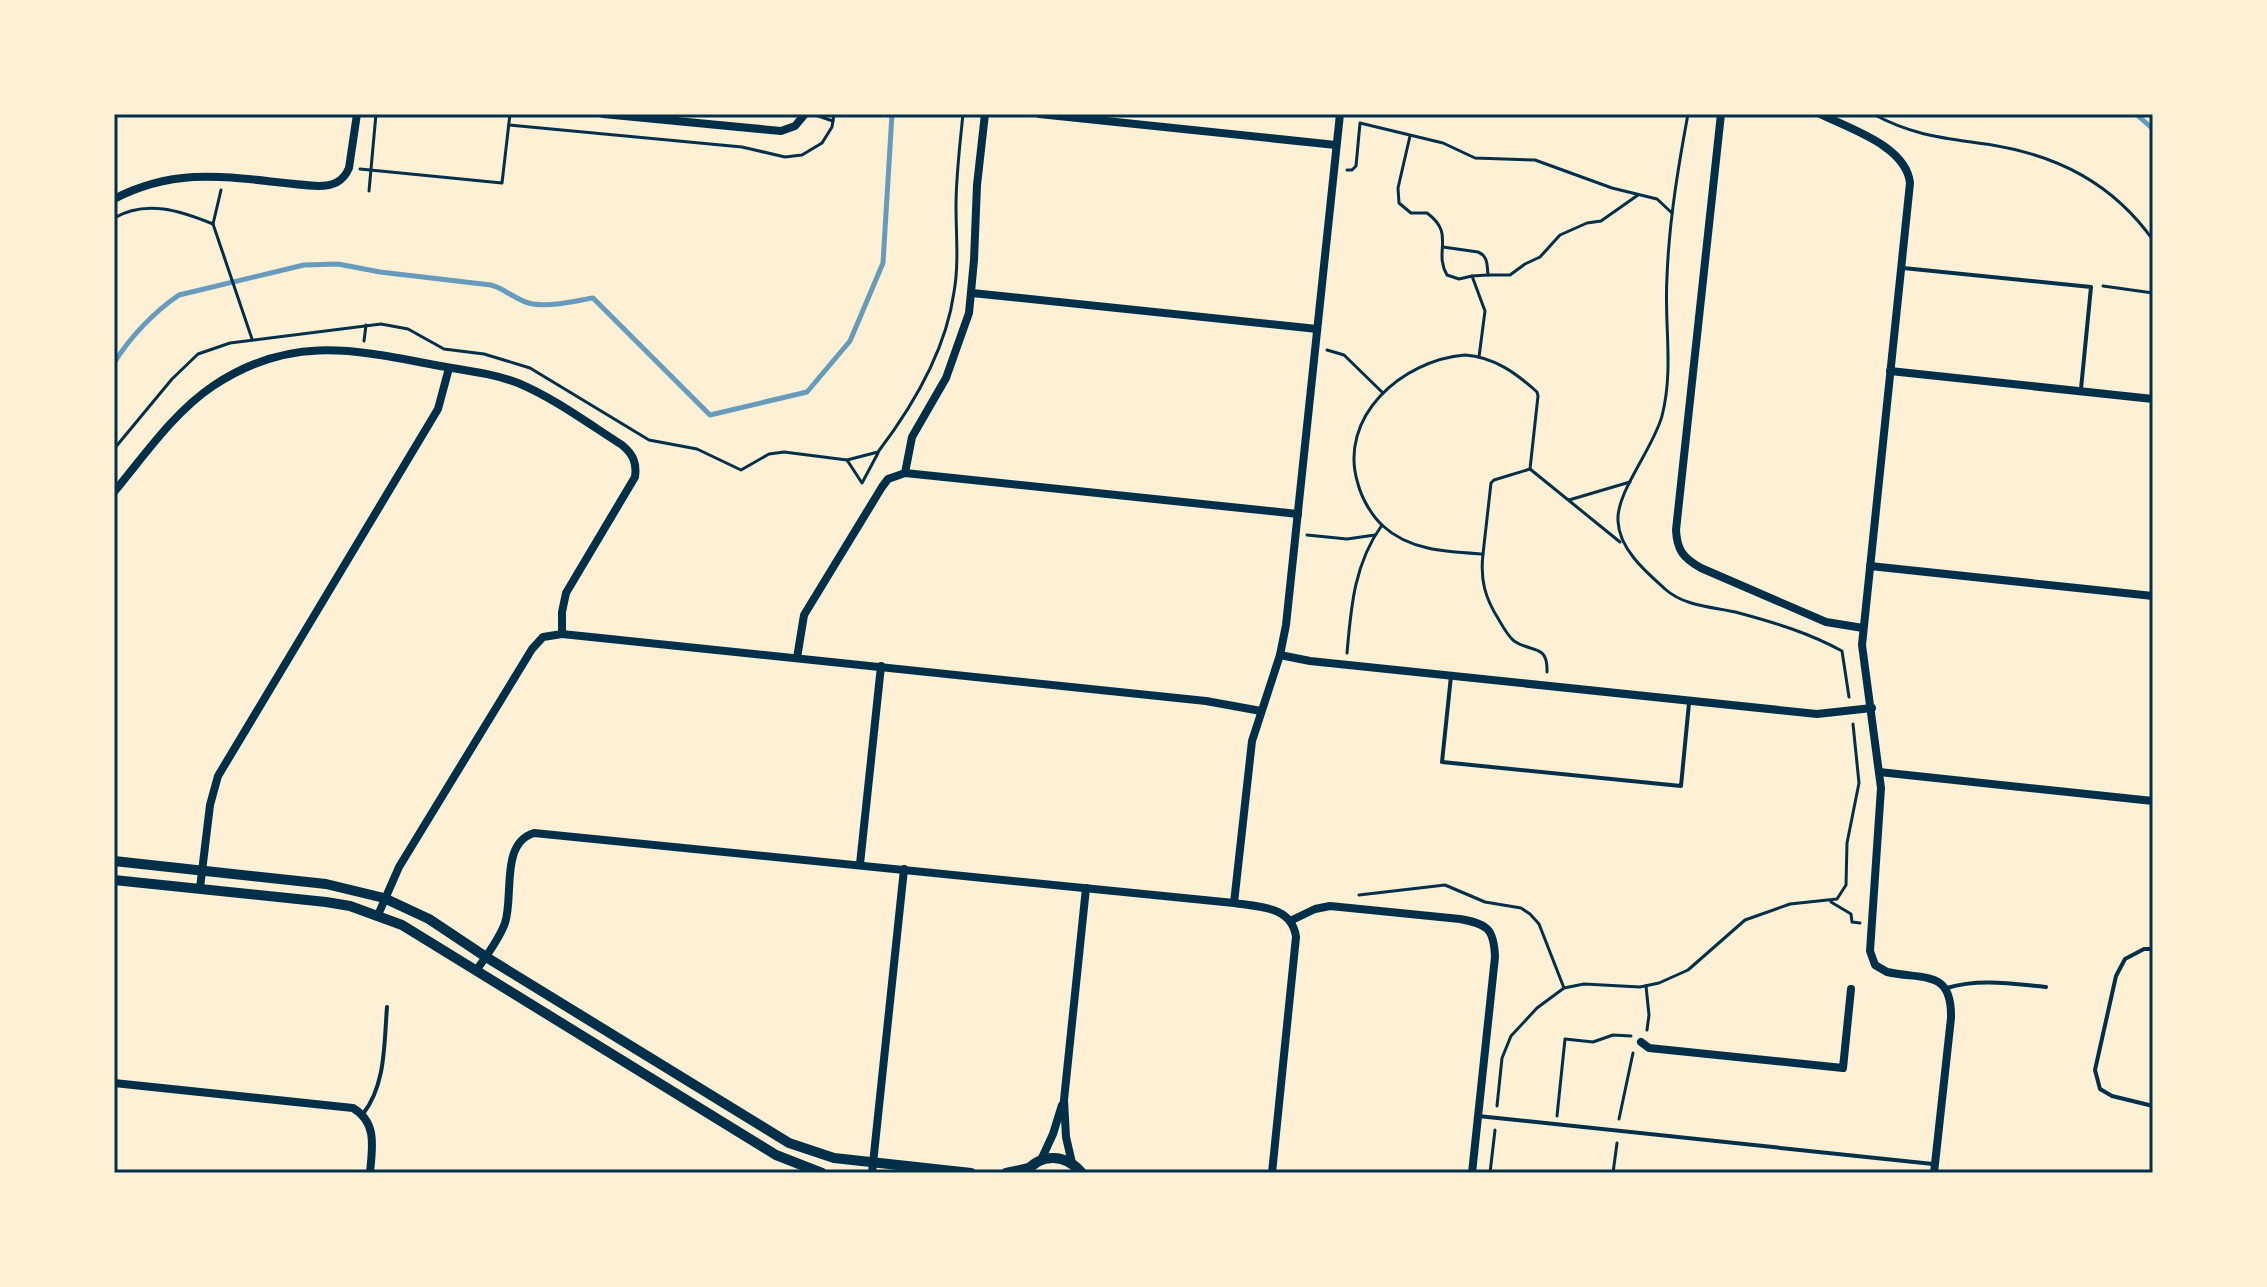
<svg xmlns="http://www.w3.org/2000/svg" width="2267" height="1287" font-family="Poppins,sans-serif">
<rect width="100%" height="100%" fill="#fdf0d5"/>
<g fill="none" stroke-linecap="round" stroke-linejoin="round">
<g stroke="#669bbc" stroke-width="5">
<path d="M 2136,114 L 2153,129"/>
<path d="M 114,363 C 130,337 154,312 179,295 L 304,265 L 338,264 L 380,272 L 491,285 C 506,289 518,302 533,304 C 552,307 575,301 593,298 L 710,415 L 807,392 L 850,341 L 883,263 L 892,114"/>
</g>
<g stroke="#003049" stroke-width="3">
<path d="M 1688,114 C 1678,168 1669,222 1667,277 C 1664,324 1674,369 1662,416 C 1653,449 1616,492 1618,521 C 1619,549 1646,572 1665,589 C 1685,607 1715,607 1739,613 C 1776,623 1809,633 1842,651 L 1849,697"/>
<path d="M 1873,114 C 1916,137 1946,138 1992,145 C 2059,156 2113,184 2153,240"/>
<path d="M 818,116 L 833,121"/>
<path d="M 509,125 L 742,147 L 785,157 L 802,155 L 822,143 L 832,127 L 834,114"/>
<path d="M 1410,136 L 1398,188 L 1399,203 L 1411,213 L 1427,213 C 1456,234 1433,251 1447,275 L 1459,279 L 1472,276 L 1485,311 L 1479,357"/>
<path d="M 360,169 L 502,183 L 510,114"/>
<path d="M 1347,170 L 1352,170 L 1356,166 L 1360,123 L 1443,143 L 1475,158 L 1535,160 L 1612,188 L 1657,199 L 1672,213"/>
<path d="M 221,190 L 213,224 L 252,339"/>
<path d="M 369,191 L 376,114"/>
<path d="M 114,218 C 146,199 181,211 213,224"/>
<path d="M 1443,247 L 1478,252 C 1488,256 1487,265 1488,275 L 1510,275 L 1525,264 L 1540,257 L 1560,235 L 1587,223 L 1601,221 L 1638,195"/>
<path d="M 1472,276 L 1488,275"/>
<path d="M 2103,286 L 2153,293"/>
<path d="M 364,341 L 366,325"/>
<path d="M 1327,350 L 1344,355 L 1383,393"/>
<path d="M 1465,355 C 1494,357 1516,373 1537,392 L 1538,396 L 1530,469 L 1494,480 L 1491,483 L 1483,554 C 1449,552 1410,551 1383,526 C 1372,516 1362,499 1358,484 C 1337,417 1402,360 1465,355 Z"/>
<path d="M 114,449 L 172,379 L 198,354 L 230,343 L 381,324 L 408,329 L 444,349 L 484,354 L 530,368 L 649,440 L 697,449 L 741,470 L 769,454 L 784,452 L 847,460 L 878,452 C 913,406 946,350 954,292 C 959,264 956,235 956,206 C 956,176 960,144 963,114"/>
<path d="M 847,460 L 862,483 L 878,453"/>
<path d="M 1530,469 L 1620,542"/>
<path d="M 1569,500 L 1630,482"/>
<path d="M 1307,535 L 1347,539 L 1375,535"/>
<path d="M 1483,554 C 1480,580 1485,598 1499,620 C 1503,627 1508,636 1514,641 C 1531,653 1548,643 1547,672"/>
<path d="M 1347,653 C 1351,607 1354,564 1382,525"/>
<path d="M 1359,895 L 1445,885 L 1485,902 L 1521,908 L 1530,914 L 1539,924 L 1564,988"/>
<path d="M 1831,902 L 1851,914 L 1852,922 L 1860,923"/>
<path d="M 1646,986 L 1649,1015 L 1647,1030"/>
<path d="M 1497,1106 L 1502,1058 L 1511,1036 L 1537,1008 L 1564,988 L 1584,984 L 1640,987 L 1659,983 L 1688,970 L 1745,920 L 1790,904 L 1837,899 L 1846,885 L 1847,843 L 1859,783 L 1853,724"/>
<path d="M 1557,1116 L 1565,1039 L 1593,1042 L 1613,1035 L 1631,1036"/>
<path d="M 1619,1119 L 1633,1053"/>
<path d="M 1490,1173 L 1495,1130"/>
<path d="M 1613,1173 L 1617,1143"/>
</g>
<g stroke="#003049" stroke-width="4">
<path d="M 1903,268 L 2091,287 L 2081,389"/>
<path d="M 1451,676 L 1442,762 L 1681,786 L 1689,703"/>
<path d="M 2153,949 L 2144,949 L 2125,959 L 2116,976 L 2095,1070 L 2100,1089 L 2112,1096 L 2153,1106"/>
<path d="M 1947,988 C 1979,978 2014,984 2046,987"/>
<path d="M 363,1114 C 386,1084 384,1044 387,1007"/>
<path d="M 1478,1116 L 1933,1164"/>
</g>
<g stroke="#003049" stroke-width="8">
<path d="M 603,114 L 781,131 L 795,126 L 805,114"/>
<path d="M 1039,114 L 1336,145"/>
<path d="M 1721,114 L 1676,530 C 1677,550 1683,558 1701,568 L 1826,622 L 1863,628"/>
<path d="M 1820,114 C 1850,129 1906,146 1910,183 L 1862,645 L 1881,788 L 1870,951 L 1875,965 L 1887,972 C 1924,980 1952,969 1951,1018 L 1934,1173"/>
<path d="M 114,199 C 186,162 242,181 318,186 C 333,186 343,182 349,168 L 357,114"/>
<path d="M 972,293 L 1317,329"/>
<path d="M 1890,371 L 2153,399"/>
<path d="M 905,473 L 1298,514"/>
<path d="M 114,492 C 144,456 174,412 213,386 C 289,335 352,349 435,365 C 462,370 492,373 518,383 C 554,398 589,424 622,445 C 633,454 637,463 635,477 L 566,593 L 562,612 L 562,634 L 543,637 L 532,649 L 399,867 L 378,915"/>
<path d="M 1870,566 L 2153,596"/>
<path d="M 562,634 L 1206,701 L 1261,711"/>
<path d="M 1280,655 L 1310,661 L 1817,714 L 1872,708"/>
<path d="M 797,658 L 804,615 L 882,487 L 888,479 L 905,473 L 912,437 L 946,378 L 969,313 L 974,260 L 977,185 L 985,114"/>
<path d="M 1879,772 L 2153,801"/>
<path d="M 860,864 L 881,666"/>
<path d="M 200,888 L 210,805 L 218,776 L 438,409 L 449,368"/>
<path d="M 1234,903 L 1252,741 L 1280,655 L 1286,625 L 1340,114"/>
<path d="M 1290,921 L 1315,909 L 1330,906 L 1460,919 C 1487,924 1494,928 1495,957 L 1472,1173"/>
<path d="M 476,971 C 486,956 499,940 505,923 C 514,896 500,843 534,833 L 1234,903 C 1259,907 1292,906 1296,937 L 1272,1173"/>
<path d="M 1641,1042 L 1649,1048 L 1843,1068 L 1851,989"/>
<path d="M 114,1083 L 353,1108 C 378,1123 372,1148 370,1173"/>
<path d="M 1041,1160 L 1053,1134 L 1062,1105"/>
<path d="M 1072,1163 L 1066,1137 L 1064,1100 L 1086,888"/>
<path d="M 872,1173 L 904,869"/>
</g>
<g stroke="#003049" stroke-width="10">
<path d="M 114,861 L 326,884 L 384,898 L 429,919 L 486,957 L 789,1143 L 834,1158 L 971,1173"/>
<path d="M 114,880 L 326,902 L 350,906 L 402,925 L 776,1155 L 822,1173"/>
<path d="M 1006,1173 L 1029,1168"/>
<path d="M 1025,1173 C 1041,1152 1066,1154 1082,1173"/>
</g>
</g>
<rect width="2267" height="1287" fill="none" stroke="#fdf0d5" stroke-width="232"/>
<rect x="116" y="116" width="2035" height="1055" fill="none" stroke="#003049" stroke-width="3"/>
</svg>
